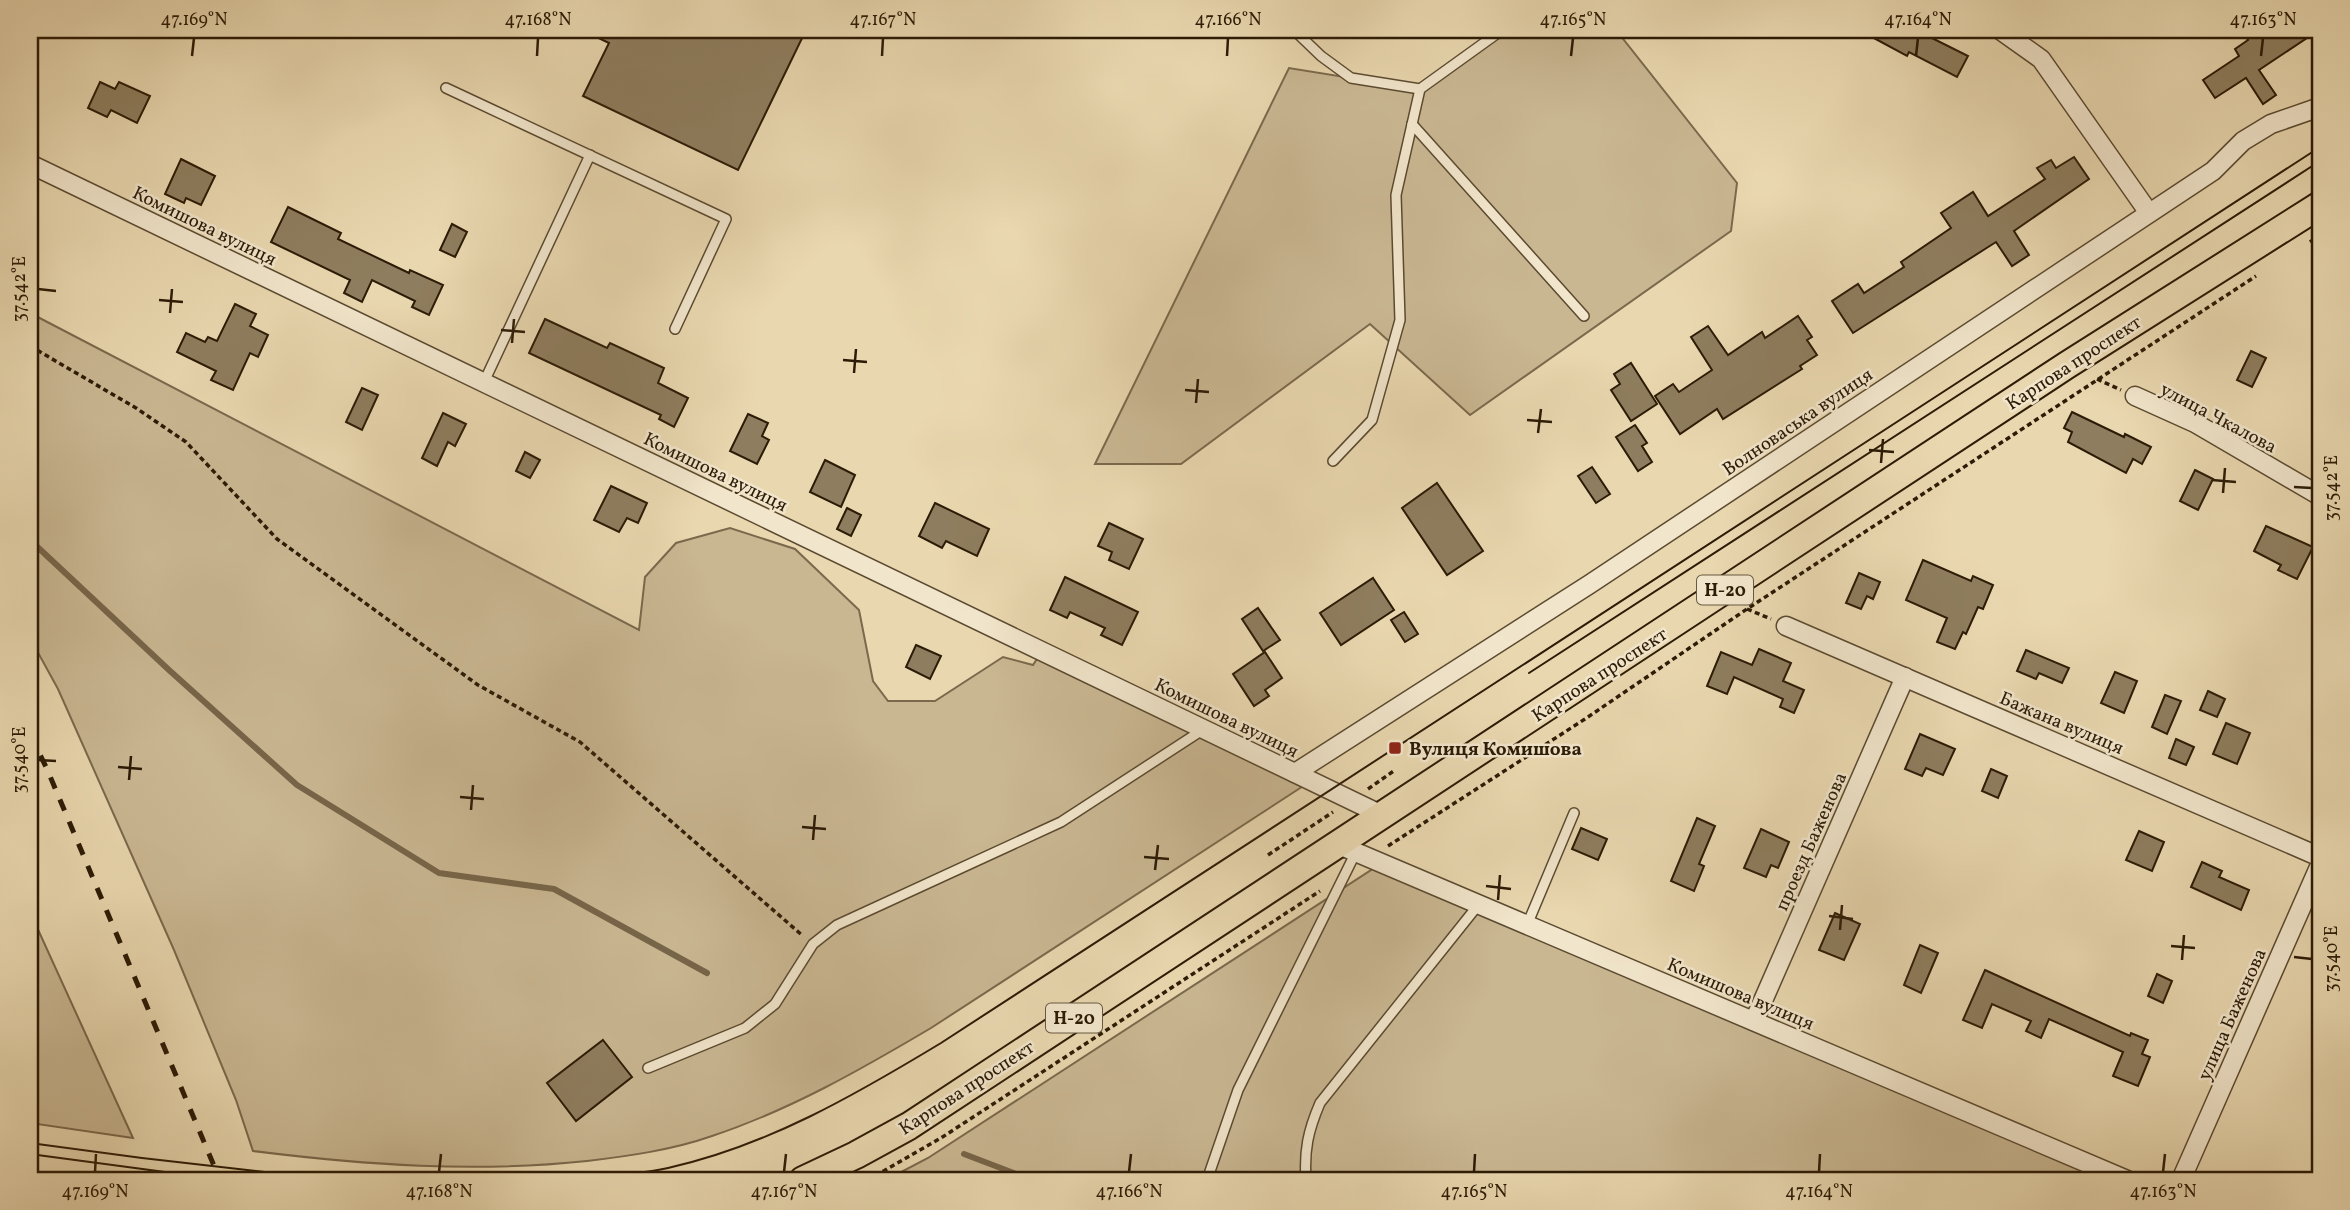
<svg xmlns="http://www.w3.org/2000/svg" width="2350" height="1210" font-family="Vollkorn,serif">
<rect width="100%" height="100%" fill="#e9d7af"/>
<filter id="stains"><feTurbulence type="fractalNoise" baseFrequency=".00286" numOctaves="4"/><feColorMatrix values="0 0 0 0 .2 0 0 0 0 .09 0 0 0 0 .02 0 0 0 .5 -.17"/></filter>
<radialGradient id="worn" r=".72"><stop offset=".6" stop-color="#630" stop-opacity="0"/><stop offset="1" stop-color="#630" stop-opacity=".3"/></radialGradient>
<g fill="#c9b792" stroke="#7a694c" stroke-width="2">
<path d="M 1502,30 L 1616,30 L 1737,183 L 1731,231 L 1470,415 L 1370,324 L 1181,464 L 1095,464 L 1289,68 L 1419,89 Z"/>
<path d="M 30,313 L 639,630 L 645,577 L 676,543 L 730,528 L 795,549 L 859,610 L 873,681 L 888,701 L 935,701 L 1003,657 L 1033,665 L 1042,651 L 1311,781 L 931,1028 C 860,1070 790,1110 712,1136 C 672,1150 629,1156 587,1161 C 475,1173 365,1165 253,1151 L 236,1100 L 174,950 L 58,689 L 30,638 Z"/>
<path d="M 1382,863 L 2127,1180 L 886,1180 L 928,1158 Z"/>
<path d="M 30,912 L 133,1138 L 30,1123 Z"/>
</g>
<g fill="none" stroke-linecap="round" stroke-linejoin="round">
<g stroke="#776549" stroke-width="6">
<path d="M 30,540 L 169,670 L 297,785 L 439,873 L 554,889 L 707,973"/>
<path d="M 964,1154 L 1032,1180"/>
</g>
</g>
<g fill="#8e7d5e" stroke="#2c1b06" stroke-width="2">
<path d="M 582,30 L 806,30 L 738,170 L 583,96 L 609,43 Z"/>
<path d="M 1859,30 L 1916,30 L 1968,56 L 1957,77 L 1909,52 L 1907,56 Z"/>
<path d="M 2241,30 L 2319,30 L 2259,70 L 2276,95 L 2263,104 L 2246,78 L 2215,98 L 2203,80 L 2239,56 L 2235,49 L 2248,40 Z"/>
<path d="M 100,82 L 115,89 L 119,82 L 150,96 L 137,123 L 111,110 L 107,117 L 88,108 Z"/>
<path d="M 2074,157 L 2089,179 L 2014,231 L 2029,255 L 2012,266 L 1996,242 L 1853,333 L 1832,301 L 1858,284 L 1864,293 L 1904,267 L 1901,262 L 1951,228 L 1941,213 L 1973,192 L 1988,216 L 2045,179 L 2037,168 L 2051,160 L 2056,168 Z"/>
<path d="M 181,159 L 215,176 L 201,205 L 186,198 L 184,203 L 165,194 Z"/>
<path d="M 288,207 L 341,233 L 338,239 L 409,273 L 410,270 L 443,285 L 429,315 L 412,307 L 415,301 L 372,280 L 362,302 L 344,293 L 350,280 L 271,242 Z"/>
<path d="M 452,224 L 467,232 L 455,257 L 440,250 Z"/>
<path d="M 235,304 L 256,314 L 250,326 L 268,335 L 258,357 L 250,353 L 233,390 L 211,380 L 216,371 L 177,352 L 186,333 L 205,342 L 208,337 L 217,341 Z"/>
<path d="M 1798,316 L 1812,337 L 1807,340 L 1817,355 L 1800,366 L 1802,369 L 1723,419 L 1717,409 L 1680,434 L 1655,396 L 1673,384 L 1679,392 L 1712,370 L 1691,337 L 1708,326 L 1728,355 L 1762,332 L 1765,338 Z"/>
<path d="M 545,319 L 607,348 L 610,343 L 664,368 L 658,383 L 688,398 L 674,427 L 659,419 L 661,415 L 529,353 Z"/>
<path d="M 2251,351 L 2266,358 L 2252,387 L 2237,380 Z"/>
<path d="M 1631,363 L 1657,404 L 1631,421 L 1611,390 L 1620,384 L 1614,374 Z"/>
<path d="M 362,388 L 378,395 L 362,430 L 346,422 Z"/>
<path d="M 2072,412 L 2124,437 L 2125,434 L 2151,447 L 2142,464 L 2133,459 L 2126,473 L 2068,442 L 2072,432 L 2064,428 Z"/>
<path d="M 443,413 L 466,424 L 455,446 L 448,442 L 437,466 L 422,458 Z"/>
<path d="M 748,414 L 768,423 L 762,436 L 769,440 L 757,464 L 730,451 Z"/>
<path d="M 1635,425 L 1647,443 L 1642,446 L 1652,462 L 1638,471 L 1616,437 Z"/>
<path d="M 525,452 L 540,460 L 530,478 L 516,471 Z"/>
<path d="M 825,460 L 855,475 L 841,507 L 810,492 Z"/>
<path d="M 1592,467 L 1610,494 L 1596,503 L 1578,476 Z"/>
<path d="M 2195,470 L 2213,479 L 2198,510 L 2180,501 Z"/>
<path d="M 1437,483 L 1483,551 L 1447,575 L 1402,508 Z"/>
<path d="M 611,486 L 647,503 L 638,523 L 627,518 L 619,532 L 594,520 Z"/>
<path d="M 935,503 L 989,529 L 977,556 L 946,541 L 942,548 L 919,536 Z"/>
<path d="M 847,508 L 861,515 L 851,536 L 837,529 Z"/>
<path d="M 1109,523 L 1143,539 L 1129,569 L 1109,560 L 1112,552 L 1098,546 Z"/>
<path d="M 2266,526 L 2313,547 L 2297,579 L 2278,570 L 2281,565 L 2254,551 Z"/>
<path d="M 1923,560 L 1971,581 L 1973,576 L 1993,585 L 1983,609 L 1978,607 L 1966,634 L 1963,632 L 1955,649 L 1937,642 L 1947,618 L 1906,600 Z"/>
<path d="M 1859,573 L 1880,582 L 1873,599 L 1867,596 L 1861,609 L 1846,603 Z"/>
<path d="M 1065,577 L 1138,612 L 1122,645 L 1101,635 L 1105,628 L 1070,612 L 1067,618 L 1050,610 Z"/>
<path d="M 1373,578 L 1394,610 L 1341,645 L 1320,613 Z"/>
<path d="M 1258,608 L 1280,640 L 1263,651 L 1242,619 Z"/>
<path d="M 1404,612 L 1418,634 L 1405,642 L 1391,620 Z"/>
<path d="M 916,645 L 941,656 L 930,679 L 906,667 Z"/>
<path d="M 1759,649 L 1791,663 L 1783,681 L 1804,690 L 1794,713 L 1780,707 L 1783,699 L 1734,677 L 1727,694 L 1707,686 L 1721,652 L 1752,665 Z"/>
<path d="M 2026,650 L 2069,668 L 2062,683 L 2039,673 L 2036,679 L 2017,671 Z"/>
<path d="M 1265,652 L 1282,678 L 1265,690 L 1269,696 L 1254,706 L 1233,674 Z"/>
<path d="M 2115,672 L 2137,681 L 2124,713 L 2101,703 Z"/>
<path d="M 2208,691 L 2225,699 L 2217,717 L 2200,710 Z"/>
<path d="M 2165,695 L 2181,701 L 2167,734 L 2152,727 Z"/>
<path d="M 2226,723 L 2250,733 L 2237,764 L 2213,754 Z"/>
<path d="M 1920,734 L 1955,749 L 1943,775 L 1926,768 L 1922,776 L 1905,769 Z"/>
<path d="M 2176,739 L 2194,747 L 2186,765 L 2169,758 Z"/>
<path d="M 1991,769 L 2007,776 L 1998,798 L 1982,791 Z"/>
<path d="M 1697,818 L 1715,826 L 1699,864 L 1704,866 L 1694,891 L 1671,881 Z"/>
<path d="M 1581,828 L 1607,839 L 1598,860 L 1572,849 Z"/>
<path d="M 1761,829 L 1789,842 L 1778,868 L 1771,865 L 1766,877 L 1744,868 Z"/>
<path d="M 2139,831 L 2164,842 L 2152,871 L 2126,860 Z"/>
<path d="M 2202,862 L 2222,871 L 2219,877 L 2249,890 L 2241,910 L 2191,887 Z"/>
<path d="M 1835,913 L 1860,924 L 1844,960 L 1819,950 Z"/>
<path d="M 1920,945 L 1938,953 L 1921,993 L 1904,985 Z"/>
<path d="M 1985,970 L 2130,1036 L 2131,1033 L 2148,1040 L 2142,1054 L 2150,1057 L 2138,1086 L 2113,1076 L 2123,1052 L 2049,1019 L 2041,1038 L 2026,1031 L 2031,1021 L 1992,1004 L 1982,1028 L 1963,1020 Z"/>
<path d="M 2157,974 L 2172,981 L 2163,1003 L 2148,996 Z"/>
<path d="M 603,1040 L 632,1077 L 576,1121 L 547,1083 Z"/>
</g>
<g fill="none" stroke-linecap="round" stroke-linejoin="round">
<g stroke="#5b4a30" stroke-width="12">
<g id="lane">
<path d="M 1294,30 L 1321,56 L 1351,78 L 1420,89"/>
<path d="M 446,88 L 726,219 L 675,329"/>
<path d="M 1412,124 L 1584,316"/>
<path d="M 484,382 L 590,155"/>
<path d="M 1333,461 L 1372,420 L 1400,320 L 1396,195 L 1420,89 L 1502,30"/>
<path d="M 1527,925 L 1574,813"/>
<path d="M 648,1068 L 745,1028 L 775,1004 L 813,944 L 837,925 L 1061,822 L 1204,729"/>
<path d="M 1207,1180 L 1238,1090 L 1356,852"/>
<path d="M 1306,1180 C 1304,1150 1308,1131 1320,1103 L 1479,904"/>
</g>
</g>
<g stroke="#5b4a30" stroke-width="21">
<g id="street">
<path d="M 2000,30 L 2041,59 L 2149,213"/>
<path d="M 30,164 L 1384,816"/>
<path d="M 2135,396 L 2195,423 L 2320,496"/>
<path d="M 1786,626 L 2320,857"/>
<path d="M 1295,773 L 1590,584 L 2213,171 L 2243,141 L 2271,124 L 2320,107"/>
<path d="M 1339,845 L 2127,1180"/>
<path d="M 1754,1021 L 1905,677"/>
<path d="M 2181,1180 L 2320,865"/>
</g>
</g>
<g stroke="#2c1b06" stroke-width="30">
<path id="primary" d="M 803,1180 L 856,1155 L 909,1126 L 2067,365 L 2320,205"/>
</g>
<g stroke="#2c1b06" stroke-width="3.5" stroke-dasharray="5 3.5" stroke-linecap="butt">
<path d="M 2310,242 L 2320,235"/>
<path d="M 30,346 L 136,408 L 186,442 L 277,539 L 478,685 L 580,742 L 803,936"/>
<path d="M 2097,379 L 2121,390"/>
<path d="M 1747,609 L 1771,619"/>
<path d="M 1368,789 L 1395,770"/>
<path d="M 1388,846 L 1585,719 L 1747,609 L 2256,276"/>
<path d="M 1268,855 L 1333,812"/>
<path d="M 63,1178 L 80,1180"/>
<path d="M 868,1180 L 941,1138 L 1320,891"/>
</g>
<use href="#lane" stroke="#f1e5cb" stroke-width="9"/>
<use href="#street" stroke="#f1e5cb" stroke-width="18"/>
<use href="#primary" stroke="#e9d7af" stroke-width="26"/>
<g stroke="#2c1b06" stroke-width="2">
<path d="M 1529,673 L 2320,161"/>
<path d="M 30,1143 L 142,1158 L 334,1180"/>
<path d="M 30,1154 L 225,1180"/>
<path d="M 578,1180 C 608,1177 639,1174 668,1168 C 767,1146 855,1095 941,1043 L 2320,147"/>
</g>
<path stroke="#2c1b06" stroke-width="5" stroke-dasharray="12 12" stroke-linecap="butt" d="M 30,734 L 47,769 L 220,1180"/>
</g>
<path fill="none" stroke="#2c1b06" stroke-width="2.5" d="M 192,56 L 194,38M 537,56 L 538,38M 882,56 L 883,38M 1227,56 L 1228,38M 1571,56 L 1573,38M 1916,56 L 1918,38M 2261,56 L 2263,38M 38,289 L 56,291M 159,300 L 183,302M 170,313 L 172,289M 501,330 L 525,332M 512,343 L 514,319M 843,360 L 867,362M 854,373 L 856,349M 1185,390 L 1209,392M 1196,403 L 1198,379M 1527,420 L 1552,422M 1538,433 L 1541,409M 1869,450 L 1894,452M 1881,463 L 1883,439M 2212,480 L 2236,482M 2294,487 L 2312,488M 2223,493 L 2225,468M 38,760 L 56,761M 118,767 L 142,769M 129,780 L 131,756M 460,797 L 484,799M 471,810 L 473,785M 802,827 L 826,829M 813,840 L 815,815M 1144,857 L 1169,859M 1155,870 L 1158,845M 1486,886 L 1511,889M 1498,900 L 1500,875M 1829,916 L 1853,919M 1840,930 L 1842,905M 2171,946 L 2195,948M 2294,957 L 2312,959M 2182,960 L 2184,935M 95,1172 L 96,1154M 439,1172 L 441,1154M 784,1172 L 786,1154M 1129,1172 L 1131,1154M 1474,1172 L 1475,1154M 1819,1172 L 1820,1154M 2163,1172 L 2165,1154"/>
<rect fill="#8f2418" stroke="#f1e5cb" stroke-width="2.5" x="1388" y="741" width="14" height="14" rx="3.5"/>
<g text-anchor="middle" stroke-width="5" stroke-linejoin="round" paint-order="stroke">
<g fill="#f1e5cb" stroke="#675841" stroke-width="2">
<rect x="1697" y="575.5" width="56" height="29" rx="5"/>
<rect x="1046" y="1003.5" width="56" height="29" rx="5"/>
</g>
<g font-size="18" font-weight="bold" fill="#2c1b06">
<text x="1725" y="596">Н-20</text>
<text x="1074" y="1024">Н-20</text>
</g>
<g font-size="19" fill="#2c1b06" stroke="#f1e5cb">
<text transform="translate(205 225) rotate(26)" y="7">Комишова вулиця</text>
<text transform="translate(2073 362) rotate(-33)" y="7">Карпова проспект</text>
<text transform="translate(2219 417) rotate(28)" y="7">улица Чкалова</text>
<text transform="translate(1797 421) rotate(-34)" y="7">Волноваська вулиця</text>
<text transform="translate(716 471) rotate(26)" y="7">Комишова вулиця</text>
<text transform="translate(1599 674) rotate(-33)" y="7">Карпова проспект</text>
<text transform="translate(1227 717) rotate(26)" y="7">Комишова вулиця</text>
<text transform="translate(2062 722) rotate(23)" y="7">Бажана вулиця</text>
<text transform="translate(1810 841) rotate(-66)" y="7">проезд Баженова</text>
<text transform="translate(1741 993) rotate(23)" y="7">Комишова вулиця</text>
<text transform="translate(2231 1014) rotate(-66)" y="7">улица Баженова</text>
<text transform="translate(966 1087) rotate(-33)" y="7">Карпова проспект</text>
</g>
<g font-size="19" font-weight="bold" fill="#2c1b06" stroke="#f1e5cb" text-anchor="start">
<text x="1409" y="755">Вулиця Комишова</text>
</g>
</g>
<rect width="2350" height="1210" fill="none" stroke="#e9d7af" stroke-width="77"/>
<rect x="38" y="38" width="2274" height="1134" fill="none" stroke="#2c1b06" stroke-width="2.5"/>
<g font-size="18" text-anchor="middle" fill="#2c1b06">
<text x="194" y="25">47.169°N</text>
<text x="538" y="25">47.168°N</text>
<text x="883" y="25">47.167°N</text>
<text x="1228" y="25">47.166°N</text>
<text x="1573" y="25">47.165°N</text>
<text x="1918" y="25">47.164°N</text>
<text x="2263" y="25">47.163°N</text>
<text transform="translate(19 289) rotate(-90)" y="6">37.542°E</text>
<text transform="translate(2331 488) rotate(-90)" y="6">37.542°E</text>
<text transform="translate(19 760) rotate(-90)" y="6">37.540°E</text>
<text transform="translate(2331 959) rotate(-90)" y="6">37.540°E</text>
<text x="95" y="1197">47.169°N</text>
<text x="439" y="1197">47.168°N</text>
<text x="784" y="1197">47.167°N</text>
<text x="1129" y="1197">47.166°N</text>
<text x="1474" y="1197">47.165°N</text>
<text x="1819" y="1197">47.164°N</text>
<text x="2163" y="1197">47.163°N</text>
</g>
<rect width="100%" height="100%" filter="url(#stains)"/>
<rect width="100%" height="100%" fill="url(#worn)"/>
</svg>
